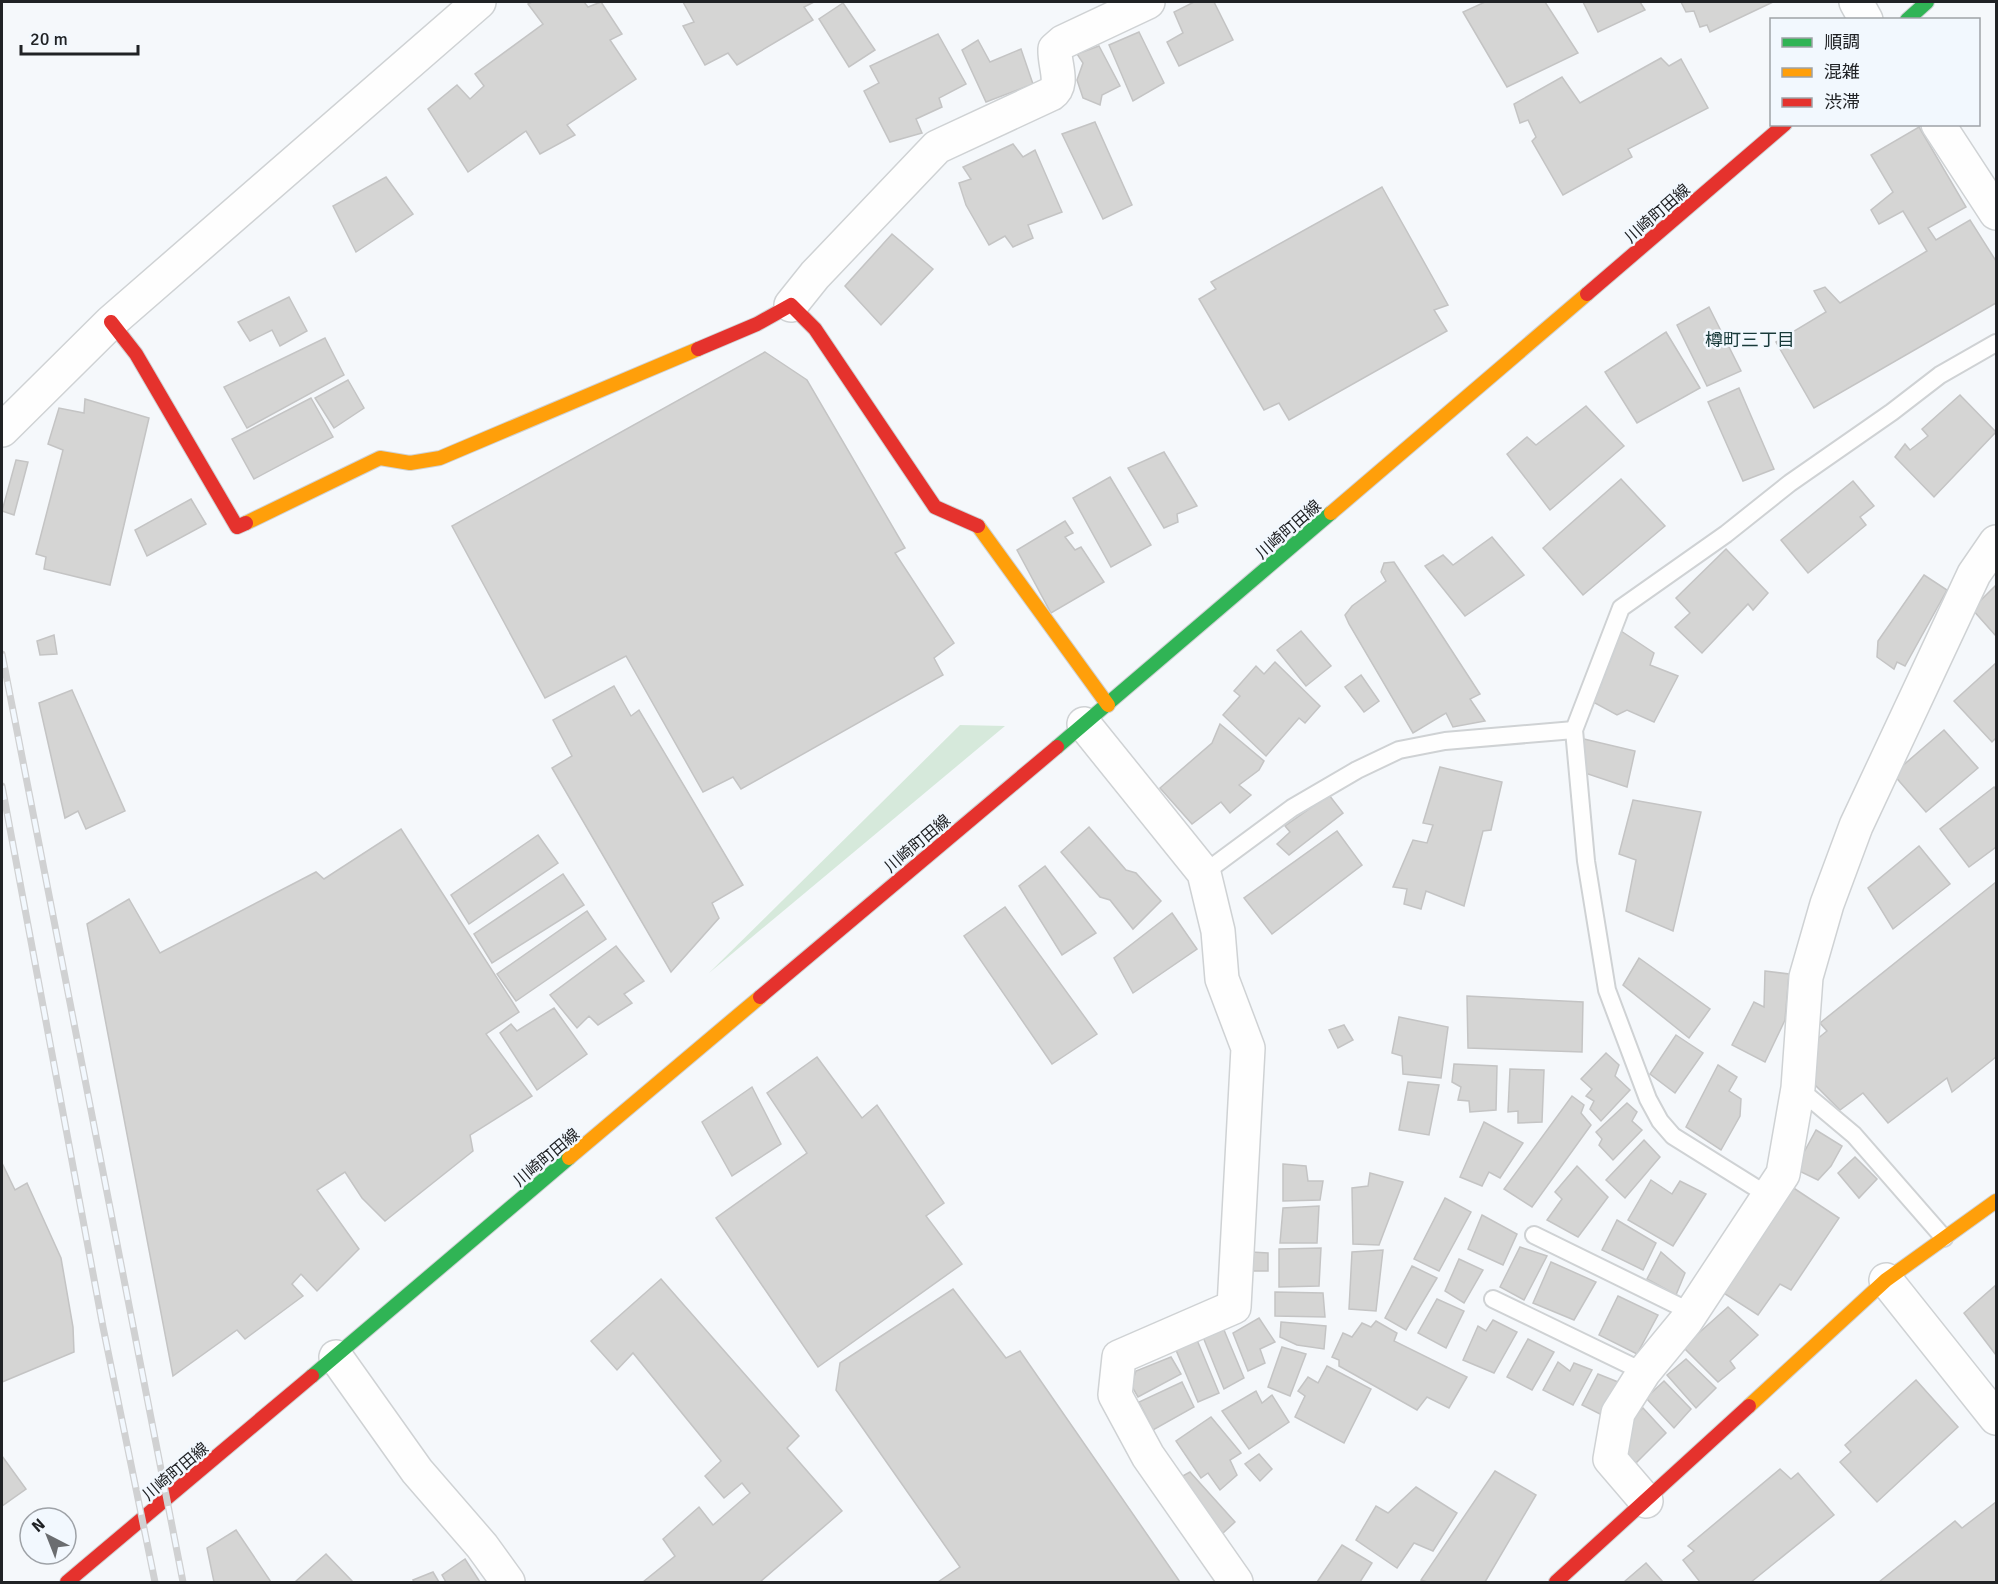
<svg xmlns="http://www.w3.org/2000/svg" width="1998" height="1584" font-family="Signika,'Noto Sans JP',sans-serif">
<rect width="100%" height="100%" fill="#f5f8fb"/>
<path fill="#d6e9db" d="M 960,725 L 1005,726 L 709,973 Z"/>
<g fill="#d5d5d4" stroke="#c4c4c4" stroke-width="1.5">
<path d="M 532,2 L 584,2 L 588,7 L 601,2 L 622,34 L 610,40 L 636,79 L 567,125 L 575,135 L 540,154 L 526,131 L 468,172 L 428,109 L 457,85 L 470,99 L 484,86 L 475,74 L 543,24 L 528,4 Z"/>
<path d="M 683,2 L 814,2 L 804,7 L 813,20 L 737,65 L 728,53 L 705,65 L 683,26 L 694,22 Z"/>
<path d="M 1194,2 L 1214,2 L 1233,40 L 1179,66 L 1167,42 L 1183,33 L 1174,12 Z"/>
<path d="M 1485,2 L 1545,2 L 1578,53 L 1507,87 L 1463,12 Z"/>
<path d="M 1583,2 L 1640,2 L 1645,10 L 1598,32 Z"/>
<path d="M 1681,2 L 1773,2 L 1710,32 L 1707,25 L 1700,27 L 1694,11 L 1686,12 Z"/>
<path d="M 843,3 L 875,50 L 849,67 L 819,19 Z"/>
<path d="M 1139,32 L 1164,83 L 1133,101 L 1109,45 Z"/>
<path d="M 938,34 L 966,84 L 939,98 L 942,107 L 916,119 L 922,133 L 890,142 L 864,91 L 879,83 L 870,66 Z"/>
<path d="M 978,40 L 990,62 L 1021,49 L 1033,84 L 986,102 L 962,50 Z"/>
<path d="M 1099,46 L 1120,86 L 1102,95 L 1100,105 L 1083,98 L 1077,80 L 1083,63 L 1077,54 Z"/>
<path d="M 1661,58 L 1669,66 L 1681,59 L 1708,108 L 1628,149 L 1632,157 L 1563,195 L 1532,141 L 1536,137 L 1528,120 L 1520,123 L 1514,104 L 1562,77 L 1580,103 Z"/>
<path d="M 1095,122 L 1132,205 L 1103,219 L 1062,134 Z"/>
<path d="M 1919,127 L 1966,207 L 1928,228 L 1936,240 L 1970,220 L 1996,261 L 1996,303 L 1814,408 L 1776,342 L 1826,312 L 1814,291 L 1825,287 L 1840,303 L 1927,251 L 1903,211 L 1879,224 L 1871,210 L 1893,192 L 1871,155 Z"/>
<path d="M 1013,144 L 1023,157 L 1035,150 L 1062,212 L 1028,225 L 1033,238 L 1013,247 L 1005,236 L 989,245 L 966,205 L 959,183 L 971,179 L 963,167 Z"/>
<path d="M 386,177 L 413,214 L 356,252 L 333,206 Z"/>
<path d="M 1382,187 L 1448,305 L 1434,310 L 1447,331 L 1289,420 L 1279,403 L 1264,410 L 1199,299 L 1216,289 L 1211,282 Z"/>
<path d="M 892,234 L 933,269 L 881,325 L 845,286 Z"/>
<path d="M 289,297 L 307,331 L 280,346 L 272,330 L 250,341 L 238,322 Z"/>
<path d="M 1709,307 L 1741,371 L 1707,386 L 1677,325 Z"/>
<path d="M 1666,332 L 1700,388 L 1637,423 L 1605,372 Z"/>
<path d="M 325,338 L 344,375 L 247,428 L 224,387 Z"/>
<path d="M 765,352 L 807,380 L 905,548 L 895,553 L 954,643 L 934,658 L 943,675 L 741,789 L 733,777 L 703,792 L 626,656 L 545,698 L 452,526 Z"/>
<path d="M 348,380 L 364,408 L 334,428 L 315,398 Z"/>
<path d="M 1739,388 L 1774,469 L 1743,481 L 1708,402 Z"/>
<path d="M 1960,395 L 1996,432 L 1934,497 L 1895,457 L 1905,444 L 1910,450 L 1928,436 L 1922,429 Z"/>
<path d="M 311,398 L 333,437 L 254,479 L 232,439 Z"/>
<path d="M 85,399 L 149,418 L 110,585 L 44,569 L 46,557 L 36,554 L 63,450 L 48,444 L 59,408 L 84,413 Z"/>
<path d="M 1586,406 L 1624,446 L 1550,510 L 1507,454 L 1527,437 L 1536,445 Z"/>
<path d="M 1164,452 L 1197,506 L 1177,514 L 1178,522 L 1164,528 L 1128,468 Z"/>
<path d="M 16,460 L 28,462 L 14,515 L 2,511 Z"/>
<path d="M 1110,477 L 1151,545 L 1111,567 L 1073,498 Z"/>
<path d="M 1621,479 L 1665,526 L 1583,595 L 1543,548 Z"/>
<path d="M 1853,481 L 1874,506 L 1860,517 L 1866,525 L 1808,573 L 1781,540 Z"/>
<path d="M 191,499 L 206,524 L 147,556 L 135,530 Z"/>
<path d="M 1065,521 L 1073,533 L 1065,537 L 1075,550 L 1081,547 L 1104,582 L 1051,613 L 1017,550 Z"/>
<path d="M 1492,537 L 1524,575 L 1465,616 L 1425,566 L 1443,555 L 1453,565 Z"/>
<path d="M 1726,549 L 1768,593 L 1753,610 L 1748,604 L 1702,653 L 1675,627 L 1690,613 L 1676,598 Z"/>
<path d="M 1394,562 L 1480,694 L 1470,699 L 1485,721 L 1453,727 L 1446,713 L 1413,733 L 1349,624 L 1345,615 L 1352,606 L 1386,581 L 1381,572 L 1384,563 Z"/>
<path d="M 1924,575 L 1947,590 L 1905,666 L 1897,662 L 1894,669 L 1877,657 L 1878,641 Z"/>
<path d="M 1996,585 L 1996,636 L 1972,609 Z"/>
<path d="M 1301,631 L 1331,666 L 1306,686 L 1277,650 Z"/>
<path d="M 1621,631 L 1654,653 L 1650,665 L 1678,676 L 1654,722 L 1627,710 L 1617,715 L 1593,702 Z"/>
<path d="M 54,635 L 57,654 L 40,655 L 37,641 Z"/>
<path d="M 1275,662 L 1320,706 L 1305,723 L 1299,718 L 1266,756 L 1223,715 L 1240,696 L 1234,691 L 1256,666 L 1264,674 Z"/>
<path d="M 1996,663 L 1996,738 L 1992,742 L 1954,701 Z"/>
<path d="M 1361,675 L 1379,701 L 1364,712 L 1345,687 Z"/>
<path d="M 614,686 L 631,716 L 639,710 L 743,885 L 712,903 L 719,918 L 671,972 L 552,768 L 572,756 L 553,720 Z"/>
<path d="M 72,690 L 125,811 L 86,829 L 78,811 L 65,818 L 39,703 Z"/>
<path d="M 1220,724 L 1264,761 L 1259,770 L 1239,785 L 1251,795 L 1230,813 L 1221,802 L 1192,824 L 1160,788 L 1212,743 Z"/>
<path d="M 1944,730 L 1978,768 L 1926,812 L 1893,774 Z"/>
<path d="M 1584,739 L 1635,751 L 1627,787 L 1585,773 Z"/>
<path d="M 1440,767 L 1502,782 L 1491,830 L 1483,831 L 1464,906 L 1426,891 L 1421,909 L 1404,904 L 1407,889 L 1393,887 L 1413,840 L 1427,843 L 1433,825 L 1423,823 Z"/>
<path d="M 1994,787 L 1996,790 L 1996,847 L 1969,867 L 1940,829 Z"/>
<path d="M 1329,795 L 1343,813 L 1289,855 L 1277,844 L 1290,832 L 1285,826 Z"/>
<path d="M 1633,800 L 1701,812 L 1673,931 L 1626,911 L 1636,860 L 1619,854 Z"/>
<path d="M 1089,827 L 1126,870 L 1136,873 L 1161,901 L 1133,929 L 1110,900 L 1100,897 L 1061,852 Z"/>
<path d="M 401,829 L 519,1012 L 486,1034 L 532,1096 L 470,1135 L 473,1151 L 385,1221 L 362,1198 L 345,1172 L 317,1190 L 359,1249 L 317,1291 L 301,1274 L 292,1284 L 303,1296 L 245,1339 L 237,1330 L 173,1376 L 87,924 L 129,899 L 160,953 L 316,872 L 324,879 Z"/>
<path d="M 1337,831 L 1362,865 L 1272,934 L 1244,898 Z"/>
<path d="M 538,835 L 558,863 L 469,924 L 451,895 Z"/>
<path d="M 1919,846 L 1950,884 L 1893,929 L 1868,888 Z"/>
<path d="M 1045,866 L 1096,933 L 1062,955 L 1019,886 Z"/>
<path d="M 563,874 L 584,905 L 492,963 L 474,934 Z"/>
<path d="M 1996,882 L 1996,1057 L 1952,1092 L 1947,1078 L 1888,1123 L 1863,1093 L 1840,1110 L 1809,1079 L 1811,1044 L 1827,1031 L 1820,1023 Z"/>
<path d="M 1005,907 L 1097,1034 L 1052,1064 L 964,936 Z"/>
<path d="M 587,911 L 606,939 L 516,1001 L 497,974 Z"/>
<path d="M 1172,913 L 1197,949 L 1133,993 L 1114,958 Z"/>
<path d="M 616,946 L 644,981 L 624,994 L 632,1003 L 598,1025 L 589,1016 L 577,1028 L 550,995 Z"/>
<path d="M 1639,958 L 1710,1009 L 1689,1038 L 1623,985 Z"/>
<path d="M 1765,971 L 1789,974 L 1785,1020 L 1765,1062 L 1732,1045 L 1754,1002 L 1764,1007 Z"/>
<path d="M 1467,996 L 1583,1002 L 1582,1052 L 1468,1048 Z"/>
<path d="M 554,1008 L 587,1054 L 537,1090 L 500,1033 L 511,1024 L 517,1031 Z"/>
<path d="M 1399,1017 L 1448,1027 L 1441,1078 L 1403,1074 L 1402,1056 L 1392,1053 Z"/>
<path d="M 1344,1025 L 1353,1040 L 1338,1048 L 1329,1030 Z"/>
<path d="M 1676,1035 L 1703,1053 L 1675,1093 L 1650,1074 Z"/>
<path d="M 1606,1053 L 1619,1065 L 1615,1076 L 1630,1090 L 1601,1121 L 1590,1109 L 1594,1101 L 1586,1096 L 1592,1089 L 1581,1079 Z"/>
<path d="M 817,1057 L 862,1118 L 877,1105 L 944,1203 L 926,1216 L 962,1264 L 818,1367 L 716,1218 L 807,1153 L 767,1093 Z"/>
<path d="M 1454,1064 L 1497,1066 L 1496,1110 L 1470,1112 L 1469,1101 L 1458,1100 L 1461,1087 L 1452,1082 Z"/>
<path d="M 1718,1065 L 1737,1077 L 1729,1091 L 1741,1099 L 1740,1116 L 1721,1150 L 1686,1127 Z"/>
<path d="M 1510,1069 L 1544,1070 L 1542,1122 L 1518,1123 L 1518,1111 L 1508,1112 Z"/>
<path d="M 1408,1082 L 1439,1085 L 1429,1135 L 1399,1130 Z"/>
<path d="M 752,1087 L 781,1144 L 732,1176 L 702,1122 Z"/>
<path d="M 1572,1096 L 1584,1105 L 1581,1113 L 1591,1125 L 1532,1207 L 1504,1189 Z"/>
<path d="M 1627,1103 L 1637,1112 L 1632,1121 L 1642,1130 L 1613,1160 L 1599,1145 L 1602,1139 L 1596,1132 Z"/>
<path d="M 1484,1122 L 1523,1143 L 1500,1178 L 1489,1172 L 1482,1186 L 1460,1177 Z"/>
<path d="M 1816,1130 L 1842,1146 L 1831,1166 L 1818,1180 L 1795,1169 Z"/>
<path d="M 1644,1140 L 1660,1157 L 1625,1198 L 1606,1180 Z"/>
<path d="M 1855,1157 L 1877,1179 L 1859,1198 L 1838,1173 Z"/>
<path d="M 2,1163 L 15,1190 L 27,1183 L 61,1258 L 73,1327 L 74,1352 L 2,1382 Z"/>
<path d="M 1283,1164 L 1306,1166 L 1308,1181 L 1323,1181 L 1320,1200 L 1283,1201 Z"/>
<path d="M 1577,1166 L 1608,1197 L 1578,1237 L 1547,1220 L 1562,1199 L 1555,1192 Z"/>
<path d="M 1370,1173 L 1403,1182 L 1379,1245 L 1353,1244 L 1352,1188 L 1368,1186 Z"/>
<path d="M 1651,1180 L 1672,1194 L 1680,1181 L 1706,1194 L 1673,1246 L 1628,1220 Z"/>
<path d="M 1792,1187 L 1839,1218 L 1791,1290 L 1780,1284 L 1758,1315 L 1719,1290 Z"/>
<path d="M 1445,1198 L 1471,1212 L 1439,1271 L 1414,1259 Z"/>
<path d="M 1319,1206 L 1317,1243 L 1280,1243 L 1283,1208 Z"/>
<path d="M 1482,1215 L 1517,1234 L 1503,1265 L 1468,1249 Z"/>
<path d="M 1617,1220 L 1656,1243 L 1643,1270 L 1602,1250 Z"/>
<path d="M 1520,1247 L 1547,1256 L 1524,1300 L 1500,1287 Z"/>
<path d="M 1321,1248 L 1319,1286 L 1279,1287 L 1279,1249 Z"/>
<path d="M 1383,1250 L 1376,1311 L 1349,1309 L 1352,1252 Z"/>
<path d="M 1251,1252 L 1268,1253 L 1268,1271 L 1252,1271 Z"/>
<path d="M 1661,1252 L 1685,1273 L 1676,1295 L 1647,1279 Z"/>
<path d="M 1459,1259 L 1483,1270 L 1464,1303 L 1445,1291 Z"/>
<path d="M 1551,1262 L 1596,1282 L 1574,1320 L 1533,1303 Z"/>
<path d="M 1412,1266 L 1437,1278 L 1406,1330 L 1385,1318 Z"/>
<path d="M 661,1279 L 799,1436 L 787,1448 L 842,1511 L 760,1582 L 643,1582 L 675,1556 L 663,1539 L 699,1507 L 713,1525 L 750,1493 L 742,1483 L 724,1498 L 705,1476 L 721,1461 L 633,1353 L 617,1370 L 591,1341 Z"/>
<path d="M 1996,1285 L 1996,1355 L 1964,1313 Z"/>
<path d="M 953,1289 L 1006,1358 L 1020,1351 L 1180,1582 L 938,1582 L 960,1567 L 836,1390 L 840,1363 Z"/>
<path d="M 1275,1292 L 1323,1293 L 1325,1317 L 1275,1316 Z"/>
<path d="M 1618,1296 L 1658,1315 L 1637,1354 L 1599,1335 Z"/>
<path d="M 1437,1299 L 1464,1311 L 1446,1348 L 1418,1333 Z"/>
<path d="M 1728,1307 L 1758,1335 L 1730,1361 L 1735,1368 L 1718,1382 L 1683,1347 Z"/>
<path d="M 1259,1318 L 1275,1342 L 1260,1349 L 1265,1363 L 1248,1371 L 1233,1333 Z"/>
<path d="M 1493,1320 L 1517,1332 L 1494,1373 L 1463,1360 L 1478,1326 L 1486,1331 Z"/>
<path d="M 1376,1321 L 1397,1333 L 1394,1341 L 1467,1377 L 1449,1408 L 1427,1397 L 1417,1410 L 1339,1366 L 1339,1360 L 1332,1357 L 1343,1333 L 1352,1337 L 1362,1323 L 1371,1327 Z"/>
<path d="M 1281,1322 L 1326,1326 L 1324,1349 L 1297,1345 L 1280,1337 Z"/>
<path d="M 1224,1330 L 1244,1378 L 1224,1389 L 1203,1337 Z"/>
<path d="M 1528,1339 L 1554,1352 L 1532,1390 L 1507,1377 Z"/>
<path d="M 1197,1340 L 1219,1393 L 1198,1402 L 1176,1350 Z"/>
<path d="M 1282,1347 L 1306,1354 L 1290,1396 L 1268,1387 Z"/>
<path d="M 1171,1357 L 1181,1374 L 1138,1397 L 1131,1385 L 1136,1371 Z"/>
<path d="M 1686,1359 L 1716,1388 L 1696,1408 L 1667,1375 Z"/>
<path d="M 1558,1362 L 1570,1371 L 1574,1363 L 1592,1370 L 1573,1405 L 1543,1390 Z"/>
<path d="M 1327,1366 L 1371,1389 L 1344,1443 L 1295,1417 L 1305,1396 L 1298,1391 L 1308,1377 L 1318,1383 Z"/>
<path d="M 1598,1374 L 1618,1382 L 1600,1414 L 1582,1405 Z"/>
<path d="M 1916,1380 L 1958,1427 L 1877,1502 L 1840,1462 L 1851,1452 L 1845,1445 Z"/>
<path d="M 1664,1381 L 1691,1409 L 1674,1428 L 1646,1398 Z"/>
<path d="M 1182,1382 L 1194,1407 L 1153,1430 L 1139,1402 Z"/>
<path d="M 1256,1391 L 1262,1403 L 1272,1395 L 1289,1422 L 1249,1449 L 1222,1411 Z"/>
<path d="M 1643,1408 L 1666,1433 L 1632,1467 L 1618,1454 L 1624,1425 Z"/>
<path d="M 1211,1417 L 1241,1453 L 1230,1460 L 1237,1475 L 1220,1490 L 1208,1473 L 1201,1478 L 1176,1441 Z"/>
<path d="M 1259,1454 L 1272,1469 L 1260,1481 L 1245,1464 Z"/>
<path d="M 2,1456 L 26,1489 L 2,1506 Z"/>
<path d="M 1780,1469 L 1791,1479 L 1798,1473 L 1834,1515 L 1751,1582 L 1700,1582 L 1683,1560 L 1694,1551 L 1688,1546 Z"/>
<path d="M 1495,1471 L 1536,1495 L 1485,1582 L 1427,1582 L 1421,1580 Z"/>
<path d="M 1190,1472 L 1235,1522 L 1222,1534 L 1179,1478 Z"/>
<path d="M 1416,1487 L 1457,1513 L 1433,1551 L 1414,1543 L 1397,1568 L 1356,1540 L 1376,1506 L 1388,1513 Z"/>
<path d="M 1996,1502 L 1996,1582 L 1879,1582 L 1955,1521 L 1962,1528 Z"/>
<path d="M 236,1530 L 271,1582 L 214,1582 L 207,1548 Z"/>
<path d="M 1342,1545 L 1372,1563 L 1360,1582 L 1317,1582 Z"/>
<path d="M 326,1554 L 353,1582 L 295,1582 Z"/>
<path d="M 465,1559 L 480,1582 L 446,1582 L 442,1575 Z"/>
<path d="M 1646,1563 L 1663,1582 L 1624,1582 Z"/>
<path d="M 433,1572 L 439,1582 L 414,1582 L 413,1580 Z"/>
</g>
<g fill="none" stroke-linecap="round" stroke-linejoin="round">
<g stroke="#cfd2d4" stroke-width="20">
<g id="lane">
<path d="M 1204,873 L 1292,808 L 1357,770 L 1399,750 L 1445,741 L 1574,730"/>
<path d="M 1798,1088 L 1854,1135 L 1944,1238"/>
<path d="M 1769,1196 L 1673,1136 L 1660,1121 L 1648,1099 L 1607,990 L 1586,861 L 1574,730 L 1621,608 L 1726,534 L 1790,483 L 1892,412 L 1940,375 L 1996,343"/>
<path d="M 1534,1235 L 1691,1312"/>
<path d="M 1493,1299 L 1644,1372"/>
</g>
</g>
<g stroke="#cfd2d4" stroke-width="36">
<g id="street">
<path d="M 1856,2 L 1866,20"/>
<path d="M 1938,124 L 1996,213"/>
<path d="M 791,305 L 815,275 L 937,147 L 1051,94 C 1065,84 1054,65 1055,49 L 1063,42 L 1148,2"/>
<path d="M 2,430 L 111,322 L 479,2"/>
<path d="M 1084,724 L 1204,873 L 1218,931 L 1222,979 L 1248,1048 L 1234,1307 L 1119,1357 L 1115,1395 L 1148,1456 L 1236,1582"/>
<path d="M 1886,1280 L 1996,1418"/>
<path d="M 336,1357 L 417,1471 L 482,1546 L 508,1582"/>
<path d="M 1646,1501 L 1610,1459 L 1618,1413 L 1644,1372 L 1686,1321 L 1783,1174 L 1798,1088 L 1806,977 L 1827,904 L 1856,826 L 1974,574 L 1996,542"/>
</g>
</g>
<g stroke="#cfd2d4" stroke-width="16">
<g id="fast">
<path d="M 1907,20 L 1927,2"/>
<path d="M 1057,747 L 1331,513"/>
<path d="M 312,1376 L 569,1158"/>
</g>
</g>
<g stroke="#cfd2d4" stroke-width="16">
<g id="slow">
<path d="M 1331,513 L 1587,294"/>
<path d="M 246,523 L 380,458 L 410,463 L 440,458 L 698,349"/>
<path d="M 978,526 L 1108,705"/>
<path d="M 569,1158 L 760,997"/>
<path d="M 1749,1406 L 1886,1280 L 1996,1201"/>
</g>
</g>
<g stroke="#cfd2d4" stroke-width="16">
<g id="jam">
<path d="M 1587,294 L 1785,124"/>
<path d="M 111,322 L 136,354 L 237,527 L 246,523"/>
<path d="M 698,349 L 757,324 L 791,305 L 815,329 L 935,507 L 978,526"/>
<path d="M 760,997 L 1057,747"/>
<path d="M 67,1582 L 312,1376"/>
<path d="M 1556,1582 L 1749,1406"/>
</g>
</g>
<use href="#lane" stroke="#fefefe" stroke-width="16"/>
<use href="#street" stroke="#fefefe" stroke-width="33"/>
<use href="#fast" stroke="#30b455" stroke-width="14"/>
<use href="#slow" stroke="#ff9f0a" stroke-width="14"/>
<use href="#jam" stroke="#e5322d" stroke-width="14"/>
<g stroke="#d0d1d2" stroke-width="7">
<g id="rail">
<path d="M 2,654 L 183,1582"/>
<path d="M 2,786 L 103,1327 L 155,1582"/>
</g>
</g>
<use href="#rail" stroke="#f2f8fe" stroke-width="4.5" stroke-dasharray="14" stroke-linecap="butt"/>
</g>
<g text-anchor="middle" stroke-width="5" stroke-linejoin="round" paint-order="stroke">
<g font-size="16" fill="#202225" stroke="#f2f8fe">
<text transform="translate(1657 213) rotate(-41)" y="6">川崎町田線</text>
<text transform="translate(1288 529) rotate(-41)" y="6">川崎町田線</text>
<text transform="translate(917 843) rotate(-40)" y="6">川崎町田線</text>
<text transform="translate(546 1157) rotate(-40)" y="6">川崎町田線</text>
<text transform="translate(175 1471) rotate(-40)" y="6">川崎町田線</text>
</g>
<g font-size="18" fill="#183a3a" stroke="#f2f8fe">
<text x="1750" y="346">樽町三丁目</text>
</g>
</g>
<rect width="1998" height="1584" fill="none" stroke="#202225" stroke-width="6"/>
<rect x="1770" y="18" width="210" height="108" fill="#f2f8fe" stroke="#9ea2a7" stroke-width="1.5"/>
<rect x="1782" y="38" width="30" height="9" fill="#30b455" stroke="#9ea2a7" stroke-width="1.5"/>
<text x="1824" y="48" font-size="18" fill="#202225">順調</text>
<rect x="1782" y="68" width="30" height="9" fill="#ff9f0a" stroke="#9ea2a7" stroke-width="1.5"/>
<text x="1824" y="78" font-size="18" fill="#202225">混雑</text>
<rect x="1782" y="98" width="30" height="9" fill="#e5322d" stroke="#9ea2a7" stroke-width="1.5"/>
<text x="1824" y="108" font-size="18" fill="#202225">渋滞</text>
<g transform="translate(48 1536) rotate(318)"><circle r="28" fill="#f2f8fe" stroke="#9ea2a7" stroke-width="1.5"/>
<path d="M0-4.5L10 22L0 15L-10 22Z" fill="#6b6d70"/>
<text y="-9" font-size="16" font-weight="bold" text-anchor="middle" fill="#202225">N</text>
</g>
<path d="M21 45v9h117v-9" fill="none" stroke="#202225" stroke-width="3"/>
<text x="30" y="45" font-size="18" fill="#202225" stroke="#f2f8fe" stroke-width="4.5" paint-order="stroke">20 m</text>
</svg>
